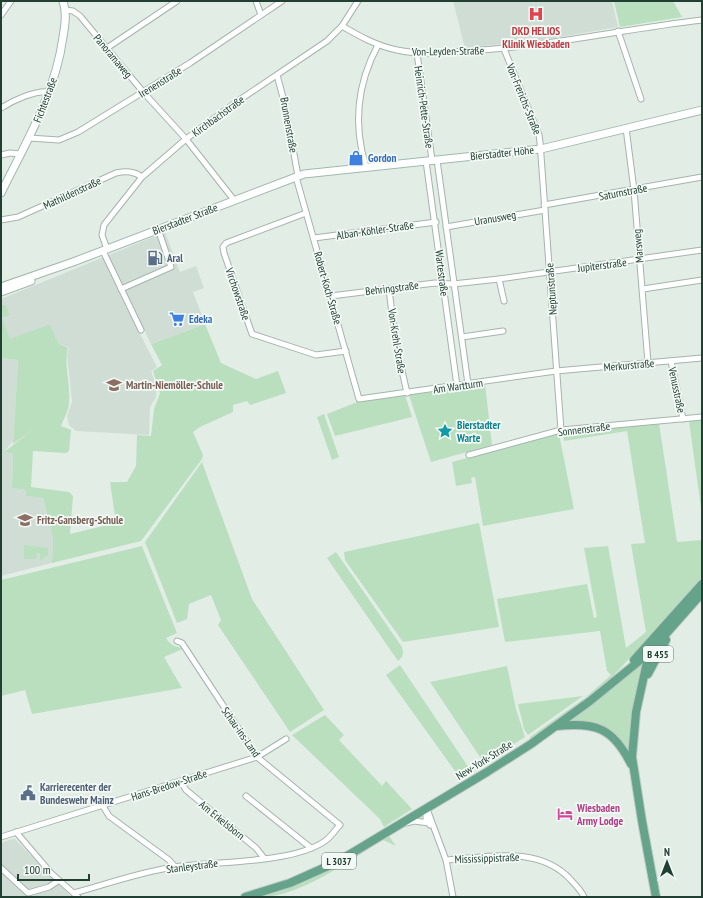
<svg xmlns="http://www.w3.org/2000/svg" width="703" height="898" font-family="'PT Sans Narrow',sans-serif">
<rect width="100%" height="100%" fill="#e2ede6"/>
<g fill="#d0ddd5">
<path d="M 453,1 L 612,1 L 618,27 L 542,40 L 465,48 Z"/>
<path d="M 165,232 L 180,272 L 196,266 L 204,288 L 193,292 L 205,324 L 151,344 L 126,292 L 120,295 L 157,367 L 151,371 L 157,388 L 156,397 L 150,407 L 149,435 L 76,431 L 69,425 L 67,416 L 72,402 L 67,355 L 69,348 L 58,343 L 50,324 L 10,340 L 2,318 L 9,315 L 5,304 L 1,305 L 1,299 Z"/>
<path d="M 1,358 L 18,360 L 13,441 L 4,452 L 13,454 L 12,488 L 26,490 L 27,496 L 43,498 L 53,538 L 52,563 L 1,576 Z"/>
<path d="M 12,839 L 15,839 L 71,897 L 1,897 L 1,843 Z"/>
</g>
<g fill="#badfbf">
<path d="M 614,1 L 673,1 L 682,17 L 620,27 Z"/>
<path d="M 5,304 L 10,315 L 2,318 L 10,339 L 50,324 L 58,343 L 68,348 C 63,365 71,384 69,402 C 69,410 64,418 61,426 L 71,430 L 69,451 L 66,453 L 33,451 L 31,487 L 69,492 L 73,496 L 70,534 L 116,523 L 110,482 L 127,482 L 136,466 L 137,435 L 151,436 L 154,409 L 160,393 L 153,371 L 162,365 L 151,344 L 205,324 L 221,363 L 256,379 L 278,371 L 286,393 L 250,405 L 247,401 L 233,405 L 233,412 L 200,427 L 193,432 L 203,455 L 202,459 L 141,541 L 52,563 L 53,538 L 43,498 L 26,496 L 26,490 L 12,488 L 13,454 L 4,452 L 34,429 L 13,444 L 18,360 L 1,358 L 1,305 Z"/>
<path d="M 485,384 L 492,445 L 431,462 L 409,395 Z"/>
<path d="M 405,395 L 412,417 L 335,436 L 327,414 L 360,401 Z"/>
<path d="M 324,414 L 339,457 L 332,460 L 317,417 Z"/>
<path d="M 702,420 L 702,515 L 689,421 Z"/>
<path d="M 659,423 L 677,542 L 702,540 L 702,577 L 656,630 L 613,676 L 531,741 L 530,737 L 586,697 L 611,675 L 607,671 L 600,631 L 505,642 L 497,599 L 587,584 L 594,618 L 597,617 L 584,548 L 608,546 L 626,648 L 646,632 L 631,544 L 645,543 L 627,431 L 564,441 L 563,433 L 565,432 Z"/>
<path d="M 559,434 L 574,509 L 483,526 L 475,477 L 471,478 L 472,483 L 456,486 L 452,462 Z"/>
<path d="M 202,462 L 252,599 L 324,710 L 290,732 L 218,625 L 221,620 L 211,595 L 189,604 L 187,619 L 177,623 L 145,542 Z"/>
<path d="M 479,523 L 499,627 L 403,642 L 345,560 L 344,552 Z"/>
<path d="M 24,545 L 48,548 L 48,555 L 40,561 L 40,553 L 37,553 L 36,559 L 24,559 Z"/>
<path d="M 142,546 L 177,633 L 166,638 C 171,646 176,647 185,648 L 164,657 L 182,688 L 32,714 L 25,690 L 1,696 L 1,580 Z"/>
<path d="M 336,552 L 402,647 C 404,654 403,657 398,661 L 327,558 Z"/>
<path d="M 645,659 L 632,710 L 629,750 L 627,749 C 611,725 598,723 570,722 L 607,693 Z"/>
<path d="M 400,665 L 471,771 L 460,778 L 386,675 Z"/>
<path d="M 507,666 L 516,709 L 525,737 L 484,763 L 430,682 Z"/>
<path d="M 583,696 L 528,735 L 524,729 L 518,704 Z"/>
<path d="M 325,715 L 344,735 L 339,740 L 382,786 L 386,781 L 412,809 L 384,827 L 380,819 L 292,735 Z"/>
<path d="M 389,836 L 396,846 L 383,840 C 350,860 300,897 261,897 C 308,885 348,860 389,836 Z"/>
</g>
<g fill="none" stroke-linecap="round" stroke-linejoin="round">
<g stroke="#a4b5ac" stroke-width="7">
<g id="street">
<path d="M 256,1 L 261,15"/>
<path d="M 65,10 L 73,11 L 80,16 L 144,93 L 186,139 L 234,200"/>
<path d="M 1,15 L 11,1"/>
<path d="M 342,26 C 359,36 377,46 397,50 C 420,55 443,53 467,51 C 546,47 623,29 702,20"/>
<path d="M 618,31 L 641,99"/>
<path d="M 107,48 L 177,1"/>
<path d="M 504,49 L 539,135 L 540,142 L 561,430"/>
<path d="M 417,53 L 432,160"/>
<path d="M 277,75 L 285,105 L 298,176"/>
<path d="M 1,108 C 14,100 35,90 50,92"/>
<path d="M 626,128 L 634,190 L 648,363"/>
<path d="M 29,138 L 59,140 L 78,132 L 190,63 L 282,1"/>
<path d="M 1,155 L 10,153 L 20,154"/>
<path d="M 437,160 L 468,384"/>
<path d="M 426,161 L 457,386"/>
<path d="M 366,167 C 353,125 357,84 378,45"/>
<path d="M 296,177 L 359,399 L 556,371 L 702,358"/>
<path d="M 544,205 L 702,177"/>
<path d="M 306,213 L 226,243 L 223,247 L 224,253 L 252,334 L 316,355 L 346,351"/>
<path d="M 1,220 L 18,217 L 116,173 C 126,171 134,171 142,177"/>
<path d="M 446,227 L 545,210"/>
<path d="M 314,238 L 436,222"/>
<path d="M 107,249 L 102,235 L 104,225 L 142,177 L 186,139 L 235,103 L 327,41 L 342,26 L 358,1"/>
<path d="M 103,251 L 141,330"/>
<path d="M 499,279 L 504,301"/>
<path d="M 121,289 L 171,267 L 158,229"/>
<path d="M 389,289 L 395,339 L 407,393"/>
<path d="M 643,289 L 702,280"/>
<path d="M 331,296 L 435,283 L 453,284 L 499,279 L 702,250"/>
<path d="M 462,337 L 503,331"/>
<path d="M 671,361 L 683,419"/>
<path d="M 469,455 L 561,430 L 702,417"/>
<path d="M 181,782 L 186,790 L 256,848 L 264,858"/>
<path d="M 246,796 L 311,848"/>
<path d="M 103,806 L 109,816 L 169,860 L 175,867"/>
<path d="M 426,809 L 426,820 L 430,825"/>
<path d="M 427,809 L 446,860 L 453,897"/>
<path d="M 406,823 L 414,821 L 429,823"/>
<path d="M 16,832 L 51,873 L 78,897"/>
<path d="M 1,837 L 257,757 L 286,739"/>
<path d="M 446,860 C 488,857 539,845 571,880 C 576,886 581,890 584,897"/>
<path d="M 1,868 L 28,893 L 49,887 L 58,881"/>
<path d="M 74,893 C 107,884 140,872 174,867 C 215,861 292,864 325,841 C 331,837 335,830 340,825 L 257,757 L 182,643 L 177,641"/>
</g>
</g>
<g stroke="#a0b9ad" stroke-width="9">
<g id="secondary">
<path d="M 1,193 C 26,142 55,95 63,37 C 65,25 67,13 63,1"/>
<path d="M 1,287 L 73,262 L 304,174 L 541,149 L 702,110"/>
<path d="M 1,292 L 31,281"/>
</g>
</g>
<g stroke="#c1c9c6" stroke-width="10">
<g id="primary">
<path d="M 656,637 L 649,653 L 636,712 L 632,757 L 642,821 L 656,897"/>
<path d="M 634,660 L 702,584"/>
<path d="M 648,674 L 666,640"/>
<path d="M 557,726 C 596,722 613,728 631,764"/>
<path d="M 245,897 L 290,883 L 337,862 L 487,772 L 531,744 L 590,701 L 649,653 L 702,593"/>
</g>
</g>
<use href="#street" stroke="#fff" stroke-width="5"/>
<use href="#secondary" stroke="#fff" stroke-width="7"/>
<use href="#primary" stroke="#65a48b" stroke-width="8"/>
</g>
<defs>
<g id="hospital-bare" transform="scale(1.2)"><path d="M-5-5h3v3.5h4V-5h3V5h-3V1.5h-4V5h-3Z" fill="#e0444e" stroke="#f3f9f5" stroke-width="2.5" paint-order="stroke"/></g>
<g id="shop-bare" transform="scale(1.2)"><path d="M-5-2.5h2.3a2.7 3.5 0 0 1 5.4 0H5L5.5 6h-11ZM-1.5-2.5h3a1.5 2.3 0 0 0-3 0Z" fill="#3f7fe0" stroke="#f3f9f5" stroke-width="2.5" paint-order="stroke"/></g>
<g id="fuel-bare" transform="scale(1.2)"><path d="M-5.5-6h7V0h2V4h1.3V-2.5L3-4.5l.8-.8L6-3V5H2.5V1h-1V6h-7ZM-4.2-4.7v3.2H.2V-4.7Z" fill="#5c6f8a" stroke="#f3f9f5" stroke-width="2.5" paint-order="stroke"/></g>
<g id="supermarket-bare" transform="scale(1.2)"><path d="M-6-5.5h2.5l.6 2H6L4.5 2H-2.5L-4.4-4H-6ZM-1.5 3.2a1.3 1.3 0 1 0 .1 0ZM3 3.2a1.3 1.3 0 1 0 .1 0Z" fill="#3f7fe0" stroke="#f3f9f5" stroke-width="2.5" paint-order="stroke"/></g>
<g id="school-bare" transform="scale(1.2)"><path d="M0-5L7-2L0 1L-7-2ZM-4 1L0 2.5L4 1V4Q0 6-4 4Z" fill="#8d6e63" stroke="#f3f9f5" stroke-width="2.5" paint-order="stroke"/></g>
<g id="sight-bare" transform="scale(1.2)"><path d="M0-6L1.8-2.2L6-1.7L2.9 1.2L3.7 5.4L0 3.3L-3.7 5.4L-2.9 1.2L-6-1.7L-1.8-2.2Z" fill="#0f9aa8" stroke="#f3f9f5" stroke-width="2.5" paint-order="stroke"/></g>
<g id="civic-bare" transform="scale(1.2)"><path d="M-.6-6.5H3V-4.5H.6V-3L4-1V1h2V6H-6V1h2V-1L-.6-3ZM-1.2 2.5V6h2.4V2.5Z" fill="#5c6f8a" stroke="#f3f9f5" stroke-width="2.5" paint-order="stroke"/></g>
<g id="hotel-bare" transform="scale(1.2)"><path d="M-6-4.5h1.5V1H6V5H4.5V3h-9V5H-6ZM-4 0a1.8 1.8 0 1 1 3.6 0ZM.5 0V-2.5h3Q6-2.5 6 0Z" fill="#d1479c" stroke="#f3f9f5" stroke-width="2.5" paint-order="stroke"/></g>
</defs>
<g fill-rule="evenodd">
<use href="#hospital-bare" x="536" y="14"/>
<use href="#shop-bare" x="356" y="158"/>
<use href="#fuel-bare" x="155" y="258"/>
<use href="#supermarket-bare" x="177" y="319"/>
<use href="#school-bare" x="114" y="385"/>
<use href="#sight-bare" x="445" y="431"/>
<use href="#school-bare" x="25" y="520"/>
<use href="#civic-bare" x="28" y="793"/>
<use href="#hotel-bare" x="565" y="814"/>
</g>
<g text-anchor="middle" stroke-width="3.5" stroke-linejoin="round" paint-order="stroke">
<g fill="#f3f9f5" stroke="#60776c" stroke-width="1">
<rect x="643" y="646" width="30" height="16" rx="3"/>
<rect x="322" y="853" width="34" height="16" rx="3"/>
</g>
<g font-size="10" font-weight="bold" fill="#213f32">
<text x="658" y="658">B 455</text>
<text x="339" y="865">L 3037</text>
</g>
<g font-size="11" font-weight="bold" fill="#be3a42" stroke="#f3f9f5">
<text x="536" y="35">DKD HELIOS<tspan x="536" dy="13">Klinik Wiesbaden</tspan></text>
</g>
<g font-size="11" fill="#213f32" stroke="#f3f9f5">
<text transform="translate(448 51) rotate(-1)" y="4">Von-Leyden-Straße</text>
<text transform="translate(113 56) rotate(50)" y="4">Panoramaweg</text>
<text transform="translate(160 82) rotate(-32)" y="4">Irenenstraße</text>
<text transform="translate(524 99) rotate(68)" y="4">Von-Frerichs-Straße</text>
<text transform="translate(45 100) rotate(-69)" y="4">Fichtestraße</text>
<text transform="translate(424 107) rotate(82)" y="4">Heinrich-Pette-Straße</text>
<text transform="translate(218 116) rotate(-36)" y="4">Kirchbachstraße</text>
<text transform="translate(289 125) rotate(80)" y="4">Brunnenstraße</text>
<text transform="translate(502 153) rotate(-6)" y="4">Bierstadter Höhe</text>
<text transform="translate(623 192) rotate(-11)" y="4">Saturnstraße</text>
<text transform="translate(72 193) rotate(-25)" y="4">Mathildenstraße</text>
<text transform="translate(495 218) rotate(-10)" y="4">Uranusweg</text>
<text transform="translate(185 219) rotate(-21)" y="4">Bierstadter Straße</text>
<text transform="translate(375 230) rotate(-8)" y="4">Alban-Köhler-Straße</text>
<text transform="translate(638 246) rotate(-95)" y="4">Marsweg</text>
<text transform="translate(602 265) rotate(-7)" y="4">Jupiterstraße</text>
<text transform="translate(442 273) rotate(83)" y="4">Wartestraße</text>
<text transform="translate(328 288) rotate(74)" y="4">Robert-Koch-Straße</text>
<text transform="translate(392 288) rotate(-7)" y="4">Behringstraße</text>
<text transform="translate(551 289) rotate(-94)" y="4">Neptunstraße</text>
<text transform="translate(238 294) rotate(71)" y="4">Virchowstraße</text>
<text transform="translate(397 341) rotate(81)" y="4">Von-Krehl-Straße</text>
<text transform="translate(629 365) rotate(-5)" y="4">Merkurstraße</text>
<text transform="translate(458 386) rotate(-8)" y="4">Am Wartturm</text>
<text transform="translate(677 390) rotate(78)" y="4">Venusstraße</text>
<text transform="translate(584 429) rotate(-7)" y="4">Sonnenstraße</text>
<text transform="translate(241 732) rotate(55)" y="4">Schau-ins-Land</text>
<text transform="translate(484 760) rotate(-32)" y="4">New-York-Straße</text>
<text transform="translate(169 785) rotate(-18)" y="4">Hans-Bredow-Straße</text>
<text transform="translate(222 820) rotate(39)" y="4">Am Erkelsborn</text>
<text transform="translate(487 858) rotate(-2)" y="4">Mississippistraße</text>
<text transform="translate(192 866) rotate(-7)" y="4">Stanleystraße</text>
</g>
<g font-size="11" font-weight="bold" fill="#366cbe" stroke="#f3f9f5" text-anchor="start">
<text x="368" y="162">Gordon</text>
<text x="189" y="323">Edeka</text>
</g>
<g font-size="11" font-weight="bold" fill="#4e5e75" stroke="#f3f9f5" text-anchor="start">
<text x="167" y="262">Aral</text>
<text x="40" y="791">Karrierecenter der<tspan x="40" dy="13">Bundeswehr Mainz</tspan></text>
</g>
<g font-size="11" font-weight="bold" fill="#785e54" stroke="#f3f9f5" text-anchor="start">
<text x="126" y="389">Martin-Niemöller-Schule</text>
<text x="37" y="524">Fritz-Gansberg-Schule</text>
</g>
<g font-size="11" font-weight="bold" fill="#0d838f" stroke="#f3f9f5" text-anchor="start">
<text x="457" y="429">Bierstadter<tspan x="457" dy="13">Warte</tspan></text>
</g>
<g font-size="11" font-weight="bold" fill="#b23c85" stroke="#f3f9f5" text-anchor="start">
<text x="577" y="812">Wiesbaden<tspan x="577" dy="13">Army Lodge</tspan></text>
</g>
</g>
<rect width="703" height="898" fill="none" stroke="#213f32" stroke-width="4"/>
<g transform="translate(667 862)" stroke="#f3f9f5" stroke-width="3" paint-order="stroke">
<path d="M0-3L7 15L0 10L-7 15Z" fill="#213f32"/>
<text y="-6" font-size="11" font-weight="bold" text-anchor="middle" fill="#213f32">N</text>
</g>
<path d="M18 874v6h71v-6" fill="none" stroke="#213f32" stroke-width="2"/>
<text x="24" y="874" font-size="12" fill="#213f32" stroke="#f3f9f5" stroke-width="3" paint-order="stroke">100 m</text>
</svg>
